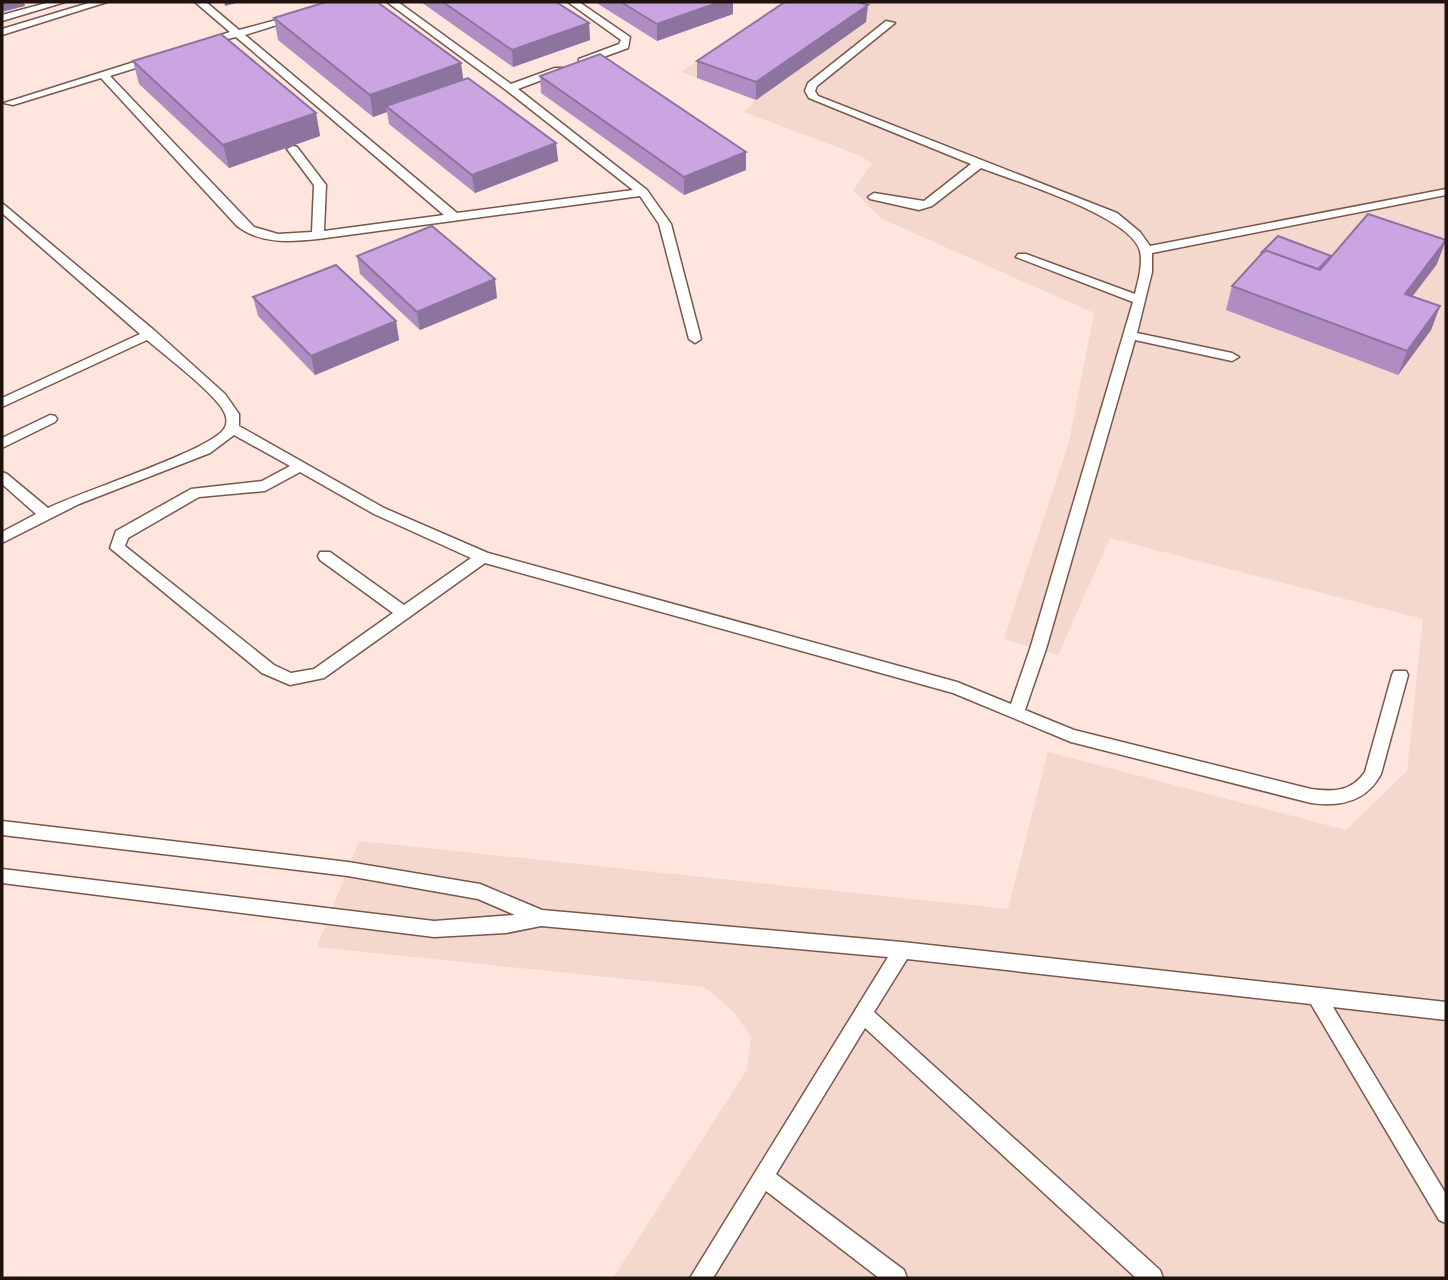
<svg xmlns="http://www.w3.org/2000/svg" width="1448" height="1280" font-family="'Noto Sans',sans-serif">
<rect width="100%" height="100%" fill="#fee5dd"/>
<path fill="#f4d7cd" d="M 782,2 L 1446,2 L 1446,1278 L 613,1278 L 747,1070 L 751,1036 L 731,1009 L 704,987 L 317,947 L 359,841 L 1008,909 L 1048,752 L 1346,830 L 1407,771 L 1423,619 L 1110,538 L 1058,655 L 1004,639 L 1069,442 L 1094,313 L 882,219 L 853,190 L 872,164 L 861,156 L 744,112 L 756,99 L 681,72 Z"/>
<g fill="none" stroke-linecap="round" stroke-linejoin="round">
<g stroke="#79584b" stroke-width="3">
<g id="service">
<path d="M 50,2 L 65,2 L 2,21 L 2,15 Z"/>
<path d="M 92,2 L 107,2 L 2,35 L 2,29 Z"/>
<path d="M 195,2 L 206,2 L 239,30 L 299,14 L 299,18 L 245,35 L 457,213 L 633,190 L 506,90 L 387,2 L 398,2 L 511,84 L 555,68 L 563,68 L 563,72 L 518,89 L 647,190 L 671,224 L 701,339 L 695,343 L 689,339 L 659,224 L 640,196 L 318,239 C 289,242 261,244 237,226 L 101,78 L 13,105 L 4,103 L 150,57 L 158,57 L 158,61 L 110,76 L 254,227 L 278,234 L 312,232 L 314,185 L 287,149 L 293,146 L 297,147 L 326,185 L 324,231 L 444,215 L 236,37 L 202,45 L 202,41 L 230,32 Z"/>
<path d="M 568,2 L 579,2 L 630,37 L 628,48 L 587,63 L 579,63 L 579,59 L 619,44 L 621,40 Z"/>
<path d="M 886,21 L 895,23 L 817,86 L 815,91 L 818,96 L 1117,213 L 1140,232 L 1150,246 L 1446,189 L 1446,195 L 1152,253 L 1152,272 L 1137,333 L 1232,353 L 1239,357 L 1232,361 L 1135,340 L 1046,649 L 1025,710 L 1074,730 L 1311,789 C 1333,792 1351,792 1365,772 L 1392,675 L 1394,671 L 1406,671 L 1408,675 L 1381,774 C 1366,802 1340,807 1311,803 L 1071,742 L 953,693 L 485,563 L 324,678 L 290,685 L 262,673 L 110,548 L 116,531 L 191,489 L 262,481 L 290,466 L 234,435 L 210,453 L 79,504 L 2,543 L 2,532 L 36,514 L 2,484 L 2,472 L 7,474 L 48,508 C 80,492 209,451 224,429 C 227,425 227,419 225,414 C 219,396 164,355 147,340 L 2,407 L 2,398 L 140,334 L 2,213 L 2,203 L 155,331 L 225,394 L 239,414 L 239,426 L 384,508 L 488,553 L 957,682 L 1011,704 L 1030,649 L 1133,302 L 1016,257 L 1018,254 L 1026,254 L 1135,294 C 1138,281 1143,265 1140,251 C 1131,216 1015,181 981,168 L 932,206 L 919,210 L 870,199 L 868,197 L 874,193 L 924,201 L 971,164 L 809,98 L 805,91 L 808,83 ZM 300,472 L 374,514 L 471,558 L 404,605 L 330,552 L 320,552 L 318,556 L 320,560 L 393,613 L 314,669 L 291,673 L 274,665 L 125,546 L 128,538 L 199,497 L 265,491 Z"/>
<path d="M 50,415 L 55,416 L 57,419 L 55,422 L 2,448 L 2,438 Z"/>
<path d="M 2,821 L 348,862 L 480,884 L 542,910 L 902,942 L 1446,1002 L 1446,1020 L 1333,1007 L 1446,1194 L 1446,1223 L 1439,1220 L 1311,1004 L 907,959 L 874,1012 L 1160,1270 L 1163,1278 L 1136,1278 L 865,1028 L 776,1174 L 904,1270 L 907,1278 L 879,1278 L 766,1191 L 713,1278 L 690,1278 L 888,957 L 541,926 L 506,933 L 434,937 L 2,883 L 2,869 L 434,921 L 515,915 L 478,899 L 348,876 L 2,835 Z"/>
</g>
</g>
<use href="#service" fill="#fff" fill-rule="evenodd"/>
</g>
<g fill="#ae8ec2">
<path d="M 421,2 L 556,2 L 589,23 L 590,40 L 513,67 Z"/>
<path d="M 595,2 L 733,2 L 733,14 L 657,41 Z"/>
<path d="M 274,18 L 461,63 L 463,79 L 556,143 L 558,161 L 475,193 L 389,124 L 387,112 L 373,117 L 278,40 Z"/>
<path d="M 866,22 L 756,100 L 697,78 L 697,61 Z"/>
<path d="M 133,61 L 316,113 L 320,136 L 229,168 L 139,84 Z"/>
<path d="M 540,76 L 746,152 L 746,170 L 684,195 L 541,93 Z"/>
<path d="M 1262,252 L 1437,264 L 1412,296 L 1440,306 L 1431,330 L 1398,375 L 1226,310 L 1232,286 L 1261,254 Z"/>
<path d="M 357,256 L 497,298 L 420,330 L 360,274 Z"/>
<path d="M 253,297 L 396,321 L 399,340 L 315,375 L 258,316 Z"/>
</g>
<g fill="#8d749e">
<path d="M 2,2 L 24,2 L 25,6 L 2,12 Z"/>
<path d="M 224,2 L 240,2 L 225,6 Z"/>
<path d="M 720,2 L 733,2 L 733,14 L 657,41 L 657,24 Z"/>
<path d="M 868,5 L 866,22 L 756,100 L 756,82 Z"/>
<path d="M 589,23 L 590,40 L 513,67 L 512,50 Z"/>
<path d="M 461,63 L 464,86 L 386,106 L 387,112 L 373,117 L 370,95 Z"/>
<path d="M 316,113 L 320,136 L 229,168 L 223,145 Z"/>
<path d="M 556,143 L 558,161 L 475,193 L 472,175 Z"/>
<path d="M 746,152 L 746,170 L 684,195 L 684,177 Z"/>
<path d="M 1446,240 L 1437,264 L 1396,318 L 1405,294 Z"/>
<path d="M 495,279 L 497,298 L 420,330 L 417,312 Z"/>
<path d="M 1440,306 L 1431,330 L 1398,375 L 1407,351 Z"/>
<path d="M 396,321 L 399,340 L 315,375 L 311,356 Z"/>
</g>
<g fill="#caa5e2" stroke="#8d749e" stroke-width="2">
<path d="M 326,2 L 377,2 L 461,63 L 370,95 L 274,18 Z"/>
<path d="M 443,2 L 556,2 L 589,23 L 512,50 Z"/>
<path d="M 621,2 L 720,2 L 657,24 Z"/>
<path d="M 785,2 L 857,2 L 868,5 L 756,82 L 697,61 Z"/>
<path d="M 221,34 L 316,113 L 223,145 L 133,61 Z"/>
<path d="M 600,54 L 746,152 L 684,177 L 540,76 Z"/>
<path d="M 468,78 L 556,143 L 472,175 L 386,106 Z"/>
<path d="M 1368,214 L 1446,240 L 1405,294 L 1440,306 L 1407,351 L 1232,286 L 1265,250 L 1320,270 Z"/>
<path d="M 432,226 L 495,279 L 417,312 L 357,256 Z"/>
<path d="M 1278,236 L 1331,256 L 1318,269 L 1265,250 L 1264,252 L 1262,252 Z"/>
<path d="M 336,265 L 396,321 L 311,356 L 253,297 Z"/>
</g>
<rect width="1448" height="1280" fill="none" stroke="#20130e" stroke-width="7"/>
</svg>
